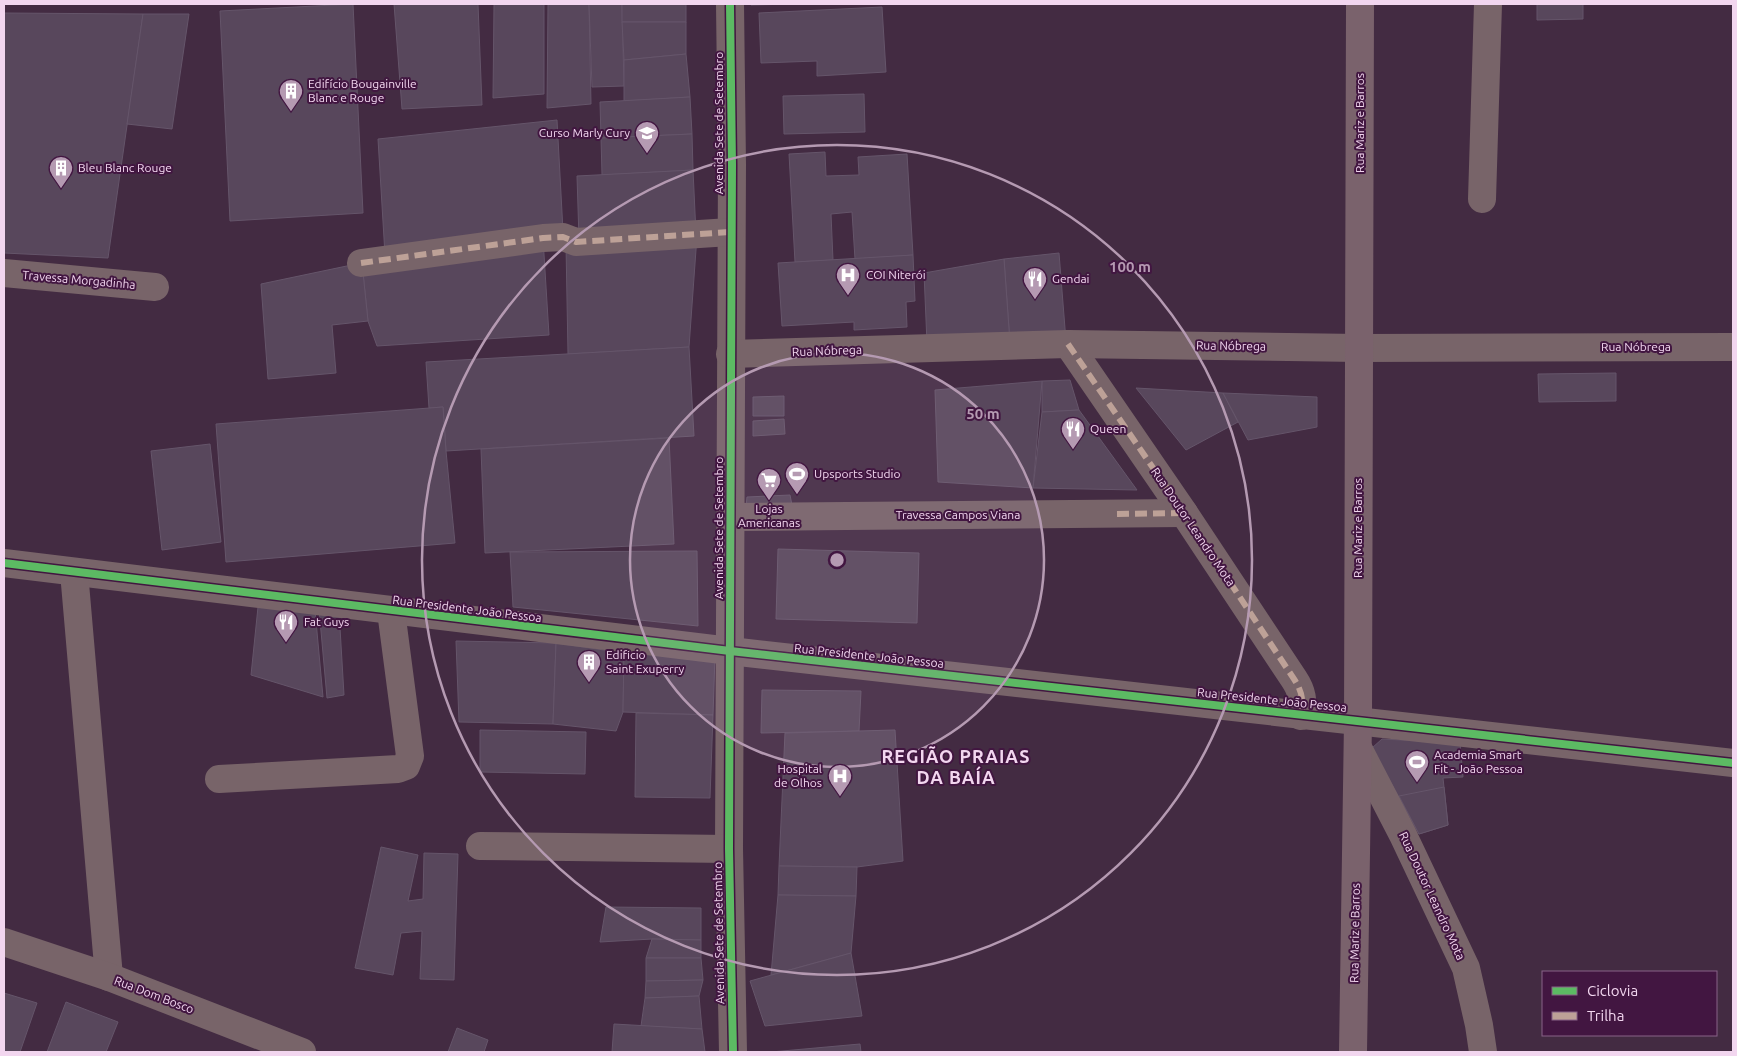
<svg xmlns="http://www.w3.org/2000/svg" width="1737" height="1056" font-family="Ubuntu,sans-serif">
<rect width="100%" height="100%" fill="#432b42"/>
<g fill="#58475c" stroke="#65556a">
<path d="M 353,4 L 363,213 L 230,221 L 220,11 Z"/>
<path d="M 394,4 L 478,4 L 482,105 L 402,109 Z"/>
<path d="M 494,4 L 544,4 L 544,94 L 493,98 Z"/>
<path d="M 548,4 L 589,4 L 591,104 L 547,108 Z"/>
<path d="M 589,4 L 622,4 L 624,86 L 592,87 Z"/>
<rect x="622" y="4" width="64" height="18"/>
<path d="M 751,4 L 795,4 L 751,5 Z"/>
<path d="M 1537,4 L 1583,4 L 1583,19 L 1537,20 Z"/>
<path d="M 882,7 L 886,72 L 817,76 L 817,61 L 761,63 L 759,13 Z"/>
<path d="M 4,13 L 143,14 L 108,258 L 4,253 Z"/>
<path d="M 143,14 L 189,14 L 172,129 L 127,124 Z"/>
<path d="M 622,22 L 686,22 L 686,54 L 624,60 Z"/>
<path d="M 686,54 L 690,97 L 624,101 L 624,60 Z"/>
<path d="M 864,94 L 865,132 L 784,134 L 783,96 Z"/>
<path d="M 690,97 L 692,134 L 601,138 L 600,102 Z"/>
<path d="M 557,120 L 563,231 L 385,255 L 378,139 Z"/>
<path d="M 692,134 L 693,170 L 602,175 L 601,138 Z"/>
<path d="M 825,152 L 826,176 L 859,175 L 858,157 L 907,154 L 913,255 L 855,259 L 852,212 L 831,214 L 833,260 L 795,262 L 789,154 Z"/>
<path d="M 693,170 L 696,234 L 579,239 L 577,176 Z"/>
<path d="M 697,236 L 689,347 L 568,354 L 566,245 Z"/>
<path d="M 543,238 L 549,335 L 377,346 L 368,321 L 362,263 Z"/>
<path d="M 1059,253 L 1066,341 L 1010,343 L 1004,259 Z"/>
<path d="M 913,255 L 915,301 L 906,302 L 907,327 L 854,330 L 854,322 L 782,326 L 778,263 Z"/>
<path d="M 1004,259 L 1010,343 L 927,343 L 924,273 Z"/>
<path d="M 361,263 L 362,263 L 368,321 L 332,325 L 336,373 L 268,379 L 261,284 Z"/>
<path d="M 689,347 L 694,436 L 446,451 L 443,407 L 429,408 L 426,362 Z"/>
<path d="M 1616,373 L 1616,401 L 1539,402 L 1538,374 Z"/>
<path d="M 1070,380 L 1079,410 L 1042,412 L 1042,381 Z"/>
<path d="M 1042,381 L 1033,488 L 938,482 L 935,390 Z"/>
<path d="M 1136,388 L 1223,393 L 1238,422 L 1186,450 Z"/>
<path d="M 1223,393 L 1317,397 L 1317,427 L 1248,440 Z"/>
<path d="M 784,396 L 784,416 L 753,416 L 753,397 Z"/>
<path d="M 443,407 L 446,451 L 455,543 L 226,562 L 216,424 Z"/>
<path d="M 1079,410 L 1137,490 L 1033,488 L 1042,412 Z"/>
<path d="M 784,419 L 785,434 L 753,436 L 753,421 Z"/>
<path d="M 669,438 L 674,544 L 485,553 L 481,449 Z"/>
<path d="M 210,444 L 221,542 L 162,550 L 151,451 Z"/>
<path d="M 790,495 L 792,505 L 746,507 L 747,497 Z"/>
<path d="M 778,549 L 919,553 L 917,623 L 776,619 Z"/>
<path d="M 697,551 L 698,626 L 513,607 L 510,552 Z"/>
<path d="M 258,607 L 315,610 L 323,697 L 251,675 Z"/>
<path d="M 319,609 L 339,611 L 344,695 L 327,698 Z"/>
<path d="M 456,641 L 556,643 L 553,724 L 459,722 Z"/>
<path d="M 556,643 L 624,653 L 623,712 L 616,731 L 553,724 Z"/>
<path d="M 624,653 L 715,656 L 713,715 L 623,712 Z"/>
<path d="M 762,690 L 861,691 L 859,731 L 761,733 Z"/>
<path d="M 636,713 L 713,715 L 710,798 L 635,797 Z"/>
<path d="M 480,730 L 586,732 L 585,774 L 480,772 Z"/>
<path d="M 895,730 L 903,861 L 857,867 L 779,866 L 785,733 Z"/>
<path d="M 1382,739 L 1460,743 L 1463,777 L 1443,778 L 1448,825 L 1419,834 L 1372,748 Z"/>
<path d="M 1444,787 L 1448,825 L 1419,834 L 1399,796 Z"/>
<path d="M 381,847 L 418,855 L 408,901 L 423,899 L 424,853 L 458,854 L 454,980 L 420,979 L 422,931 L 401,933 L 393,975 L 355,968 Z"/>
<path d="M 779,866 L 857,867 L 856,896 L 778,895 Z"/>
<path d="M 778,895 L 856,896 L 851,953 L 771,975 Z"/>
<path d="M 606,907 L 701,908 L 701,940 L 652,939 L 600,942 Z"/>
<path d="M 652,939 L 701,940 L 701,958 L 646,958 Z"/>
<path d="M 851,953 L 862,1016 L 765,1026 L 750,981 Z"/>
<path d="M 646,958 L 701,958 L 703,980 L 646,981 Z"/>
<path d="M 703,980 L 699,996 L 645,998 L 646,981 Z"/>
<path d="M 4,993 L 37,1003 L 20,1052 L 4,1052 Z"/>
<path d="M 699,996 L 702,1029 L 641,1026 L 645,998 Z"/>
<path d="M 66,1002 L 118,1022 L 106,1052 L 47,1052 Z"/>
<path d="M 614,1024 L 702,1029 L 705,1052 L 612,1052 Z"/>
<path d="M 457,1028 L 488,1040 L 484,1052 L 448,1052 Z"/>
<path d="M 860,1044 L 861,1052 L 771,1052 Z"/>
</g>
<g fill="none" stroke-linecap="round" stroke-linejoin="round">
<g stroke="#786469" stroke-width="28">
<path d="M 730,4 L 732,165 L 729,849 L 733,1052"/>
<path d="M 1482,199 L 1488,4"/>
<path d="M 361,263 L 543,238 L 563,237 L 576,242 L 730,232"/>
<path d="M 4,273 L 155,287"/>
<path d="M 1068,344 L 1184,513 L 1294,679 C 1302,691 1304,701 1301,716"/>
<path d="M 730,354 L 1068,344 L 1359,348 L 1733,347"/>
<path d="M 731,517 L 1184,513"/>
<path d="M 4,563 L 730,651 L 1733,763"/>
<path d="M 74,572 L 109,977"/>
<path d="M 1358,748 L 1403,835 L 1466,968 L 1479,1025 L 1483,1052"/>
<path d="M 219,779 L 398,769 L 406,766 L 410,756 L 391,611"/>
<path d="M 480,846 L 729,849"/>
<path d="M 4,942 L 109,977 L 302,1052"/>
</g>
<path stroke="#7a626c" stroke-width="28" d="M 1353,1052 L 1358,721 L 1360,4"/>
<g stroke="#bda197" stroke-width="6" stroke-dasharray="12 6" stroke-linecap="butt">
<path d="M 361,263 L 543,238 L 563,237 L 576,242 L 730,232"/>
<path d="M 1068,344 L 1184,513 L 1294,679 C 1302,691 1304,701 1301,716"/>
<path d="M 1117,514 L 1184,513"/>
</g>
<g stroke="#421641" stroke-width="11">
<g id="cycleway">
<path d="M 730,4 L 732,165 L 729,849 L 733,1052"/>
<path d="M 4,563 L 730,651 L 1733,763"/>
</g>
</g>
<use href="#cycleway" stroke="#5cba63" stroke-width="8"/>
</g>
<circle cx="837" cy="560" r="207" fill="#b59ab2" fill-opacity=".12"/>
<g fill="none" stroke="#b59ab2" stroke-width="2.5">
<circle cx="837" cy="560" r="207"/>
<circle cx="837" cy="560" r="415"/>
</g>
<defs>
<g id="building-pin" transform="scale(1.25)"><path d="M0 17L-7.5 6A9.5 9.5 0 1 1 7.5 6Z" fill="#b59ab2" stroke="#421641"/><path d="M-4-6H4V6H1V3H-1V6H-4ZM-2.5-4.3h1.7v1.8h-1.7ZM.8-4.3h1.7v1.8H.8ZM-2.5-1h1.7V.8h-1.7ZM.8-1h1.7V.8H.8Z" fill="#fff"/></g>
<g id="school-pin" transform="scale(1.25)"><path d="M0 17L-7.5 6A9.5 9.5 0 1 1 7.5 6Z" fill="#b59ab2" stroke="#421641"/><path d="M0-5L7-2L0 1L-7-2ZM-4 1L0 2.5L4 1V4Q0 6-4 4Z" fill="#fff"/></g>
<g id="hospital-pin" transform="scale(1.25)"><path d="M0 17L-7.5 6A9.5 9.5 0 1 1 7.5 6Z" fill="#b59ab2" stroke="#421641"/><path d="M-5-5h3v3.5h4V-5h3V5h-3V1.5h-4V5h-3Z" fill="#fff"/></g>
<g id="restaurant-pin" transform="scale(1.25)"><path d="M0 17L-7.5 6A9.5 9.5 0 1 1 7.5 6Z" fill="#b59ab2" stroke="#421641"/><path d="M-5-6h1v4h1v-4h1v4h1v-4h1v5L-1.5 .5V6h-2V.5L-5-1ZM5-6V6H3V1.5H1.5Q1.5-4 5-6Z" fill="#fff"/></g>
<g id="stadium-pin" transform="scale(1.25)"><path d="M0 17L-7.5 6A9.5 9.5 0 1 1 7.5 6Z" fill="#b59ab2" stroke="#421641"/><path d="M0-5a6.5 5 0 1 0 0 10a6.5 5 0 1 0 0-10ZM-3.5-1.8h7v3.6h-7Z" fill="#fff"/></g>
<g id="supermarket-pin" transform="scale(1.25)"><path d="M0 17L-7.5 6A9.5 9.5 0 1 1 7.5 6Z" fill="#b59ab2" stroke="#421641"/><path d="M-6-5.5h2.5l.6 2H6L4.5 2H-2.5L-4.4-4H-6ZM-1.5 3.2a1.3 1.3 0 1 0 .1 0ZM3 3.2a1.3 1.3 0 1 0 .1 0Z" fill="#fff"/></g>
</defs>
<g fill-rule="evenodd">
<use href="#building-pin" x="291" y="91"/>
<use href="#school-pin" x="647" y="133"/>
<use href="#building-pin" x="61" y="168"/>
<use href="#hospital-pin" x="848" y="275"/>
<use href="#restaurant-pin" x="1035" y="279"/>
<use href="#restaurant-pin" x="1073" y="429"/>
<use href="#stadium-pin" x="797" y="474"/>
<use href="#supermarket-pin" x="769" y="480"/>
<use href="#restaurant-pin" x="286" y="622"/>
<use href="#building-pin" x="589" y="662"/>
<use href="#stadium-pin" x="1417" y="762"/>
<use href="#hospital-pin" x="840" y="776"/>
</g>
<g text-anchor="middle" stroke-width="4" stroke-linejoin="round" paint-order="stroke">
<g font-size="12" fill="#f2d6ef" stroke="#421641" text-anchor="start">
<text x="308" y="88">Edifício Bougainville<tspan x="308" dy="14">Blanc e Rouge</tspan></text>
<text x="630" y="137" text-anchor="end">Curso Marly Cury</text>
<text x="78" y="172">Bleu Blanc Rouge</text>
<text x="866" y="279">COI Niterói</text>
<text x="1052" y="283">Gendai</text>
<text x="1090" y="433">Queen</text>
<text x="814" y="478">Upsports Studio</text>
<text x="769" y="513" text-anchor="middle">Lojas<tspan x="769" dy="14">Americanas</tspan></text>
<text x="304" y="626">Fat Guys</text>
<text x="606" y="659">Edificio<tspan x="606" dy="14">Saint Exuperry</tspan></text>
<text x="1434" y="759">Academia Smart<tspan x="1434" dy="14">Fit - João Pessoa</tspan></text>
<text x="822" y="773" text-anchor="end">Hospital<tspan x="822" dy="14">de Olhos</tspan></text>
</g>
<g font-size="12" fill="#f2d6ef" stroke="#421641">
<text transform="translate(719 123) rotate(-90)" y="4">Avenida Sete de Setembro</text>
<text transform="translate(1360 123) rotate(-90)" y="4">Rua Mariz e Barros</text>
<text transform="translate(79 280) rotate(5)" y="4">Travessa Morgadinha</text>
<text transform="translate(1231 346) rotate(1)" y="4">Rua Nóbrega</text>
<text x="1636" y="351">Rua Nóbrega</text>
<text transform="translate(827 351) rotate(-2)" y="4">Rua Nóbrega</text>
<text x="958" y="519">Travessa Campos Viana</text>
<text transform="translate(1193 527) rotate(56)" y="4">Rua Doutor Leandro Mota</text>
<text transform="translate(719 528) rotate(-90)" y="4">Avenida Sete de Setembro</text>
<text transform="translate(1358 528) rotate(-90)" y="4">Rua Mariz e Barros</text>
<text transform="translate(467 609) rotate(7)" y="4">Rua Presidente João Pessoa</text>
<text transform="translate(869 656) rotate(6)" y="4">Rua Presidente João Pessoa</text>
<text transform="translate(1272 700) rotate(6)" y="4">Rua Presidente João Pessoa</text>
<text transform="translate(1432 896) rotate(65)" y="4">Rua Doutor Leandro Mota</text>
<text transform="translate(719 933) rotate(-91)" y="4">Avenida Sete de Setembro</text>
<text transform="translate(1355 933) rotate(-89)" y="4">Rua Mariz e Barros</text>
<text transform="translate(154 995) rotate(21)" y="4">Rua Dom Bosco</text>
</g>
<g font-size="18" font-weight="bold" letter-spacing="1" fill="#f2d6ef" stroke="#421641">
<text x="956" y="763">REGIÃO PRAIAS<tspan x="956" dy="21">DA BAÍA</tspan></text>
</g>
</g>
<circle cx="837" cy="560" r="8" fill="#b59ab2" stroke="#421641" stroke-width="2.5"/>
<g font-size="15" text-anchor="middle" font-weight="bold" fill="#b59ab2" stroke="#421641" stroke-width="4" stroke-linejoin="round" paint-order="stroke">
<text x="1130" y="272">100 m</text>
<text x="983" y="419">50 m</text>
</g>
<rect width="1737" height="1056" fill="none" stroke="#f2d6ef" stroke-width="10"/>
<rect x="1542" y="971" width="175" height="65" fill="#421641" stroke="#886387"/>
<rect x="1552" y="987" width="25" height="8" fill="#5cba63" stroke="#886387"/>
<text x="1587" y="996" font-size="15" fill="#f2d6ef">Ciclovia</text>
<rect x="1552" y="1012" width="25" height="8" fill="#bda197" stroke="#886387"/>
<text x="1587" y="1021" font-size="15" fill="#f2d6ef">Trilha</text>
</svg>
